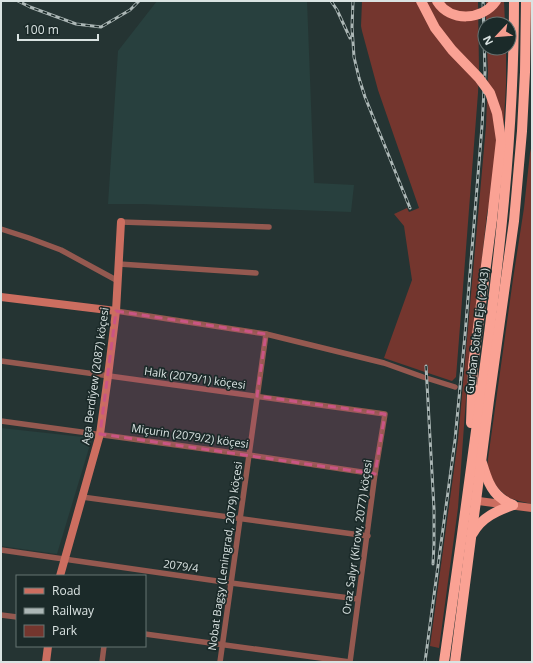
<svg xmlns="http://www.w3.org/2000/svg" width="533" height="663" font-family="'Open Sans',sans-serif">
<rect width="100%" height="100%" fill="#253433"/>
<g fill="#28403e">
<path d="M 157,1 L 307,1 L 314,183 L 354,185 L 351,212 L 142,204 L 108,204 L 118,51 Z"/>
<path d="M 1,428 L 92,438 L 57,554 L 1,546 Z"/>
</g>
<g fill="#74362e">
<path d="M 362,1 L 478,1 L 479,70 L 478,93 L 459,339 L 456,377 L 452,381 L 428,373 L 428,365 L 425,365 L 425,372 L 384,358 L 412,280 L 404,226 L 394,214 L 407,208 L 409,212 L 419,208 L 378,90 L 362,31 L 361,26 Z"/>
<path d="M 486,1 L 504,1 L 505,24 L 486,24 Z"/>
<path d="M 487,48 L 506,48 L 506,84 L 502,154 L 487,213 L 475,322 L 468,371 L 458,508 L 439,648 L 430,646 L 458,440 L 486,126 L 488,72 Z"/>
<path d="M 532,144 L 532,504 L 519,501 L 506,497 L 507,496 C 494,486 493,480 487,466 L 513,279 L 524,208 L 530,153 Z"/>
</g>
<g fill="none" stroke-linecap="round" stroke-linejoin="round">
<g stroke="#955950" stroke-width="5.5">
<path d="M 121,222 L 269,227"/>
<path d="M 1,229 L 29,238 L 61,250 L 118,281"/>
<path d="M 119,264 L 256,273"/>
<path d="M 116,311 L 266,334 L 384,363 L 423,377 L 455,387"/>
<path d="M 1,361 L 385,414 L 375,474 L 350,662"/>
<path d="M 1,421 L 249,455 L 375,474"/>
<path d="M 82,497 L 368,536"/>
<path d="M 1,550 L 231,583 L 358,599"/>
<path d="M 1,615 L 17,617"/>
<path d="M 145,634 L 350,662"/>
<path d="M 102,662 L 104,646"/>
<path d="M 220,662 L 266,334"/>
</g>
<g stroke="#cc6e60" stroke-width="8">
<path d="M 1,297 L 116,311"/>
<path d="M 471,500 L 532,508"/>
<path d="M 60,576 L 100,434 L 108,376 L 116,311 L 121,222"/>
<path d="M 46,662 L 48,646"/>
</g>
<g stroke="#faa294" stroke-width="10">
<path d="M 471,423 L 473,366 L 492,219"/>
<path d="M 482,463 C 486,476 490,490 501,498 C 504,501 509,503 513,505"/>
<path d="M 473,533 C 482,517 497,511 513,505"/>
<path d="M 444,662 C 457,573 469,483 481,394 C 499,263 514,133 514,1"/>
<path d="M 455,662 L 471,538 L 476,501 L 489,400 L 514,221 L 522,131 L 525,72 L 526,1"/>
</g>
<g stroke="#acb7b6" stroke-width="3">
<g id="rail">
<path d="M 18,1 L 30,7 L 76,24 L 101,27 L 130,10 L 139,1"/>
<path d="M 331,1 L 337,10 L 350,38"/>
<path d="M 353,1 L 352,27 L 354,57 L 359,78 L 365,97 L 410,208"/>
<path d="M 426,366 L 434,509 L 434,544 L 433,564"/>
<path d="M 425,662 L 455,440 L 465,335 L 482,126 L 485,72 L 483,1"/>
</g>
</g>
<use href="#rail" stroke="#1b2a29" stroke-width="1.5" stroke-dasharray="4.5" stroke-linecap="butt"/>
<g stroke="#faa294" stroke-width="10">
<path d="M 421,1 L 435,28 L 452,50 L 479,78 L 490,93 L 497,113 L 501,140 L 492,219"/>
<path d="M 437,1 C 450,22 482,21 496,1"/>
</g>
</g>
<path fill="#c95584" fill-opacity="0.2" stroke="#c95584" stroke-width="3" stroke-dasharray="8 5" stroke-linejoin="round" d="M 116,311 L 266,334 L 257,396 L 385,414 L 375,474 L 100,434 Z"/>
<g text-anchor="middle" stroke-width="3.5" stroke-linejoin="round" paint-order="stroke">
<g font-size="11" fill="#dae3e2" stroke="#1b2a29">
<text transform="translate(477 331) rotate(-83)" y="4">Gurban Soltan Eje (2043)</text>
<text transform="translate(95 376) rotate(-82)" y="4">Aga Berdiýew (2087) köçesi</text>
<text transform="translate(195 378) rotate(8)" y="4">Halk (2079/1) köçesi</text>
<text transform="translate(190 436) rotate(8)" y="4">Miçurin (2079/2) köçesi</text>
<text transform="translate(357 537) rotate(-82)" y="4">Oraz Salyr (Kirow, 2077) köçesi</text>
<text transform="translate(225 556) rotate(-82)" y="4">Nobat Bagşy (Leningrad, 2079) köçesi</text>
<text transform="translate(181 566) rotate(8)" y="4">2079/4</text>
</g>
</g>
<rect width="533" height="663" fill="none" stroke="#dae3e2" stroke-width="4"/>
<rect x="16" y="575" width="130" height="72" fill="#1b2a29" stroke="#677473"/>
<rect x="24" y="588" width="20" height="6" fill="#cc6e60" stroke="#677473"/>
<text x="52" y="595" font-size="12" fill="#dae3e2">Road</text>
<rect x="24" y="608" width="20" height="6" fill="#acb7b6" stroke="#677473"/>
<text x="52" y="615" font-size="12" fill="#dae3e2">Railway</text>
<rect x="24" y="625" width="20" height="12" fill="#74362e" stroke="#677473"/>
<text x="52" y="635" font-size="12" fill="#dae3e2">Park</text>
<g transform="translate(497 36) rotate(244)"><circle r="19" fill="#1b2a29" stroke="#677473"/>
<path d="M0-3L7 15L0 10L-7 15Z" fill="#f59d8f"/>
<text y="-6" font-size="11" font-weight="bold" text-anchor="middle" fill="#dae3e2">N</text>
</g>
<path d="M18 34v6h80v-6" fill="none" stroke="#dae3e2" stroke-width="2"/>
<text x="24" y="34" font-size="12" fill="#dae3e2" stroke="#1b2a29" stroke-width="3" paint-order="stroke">100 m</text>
</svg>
